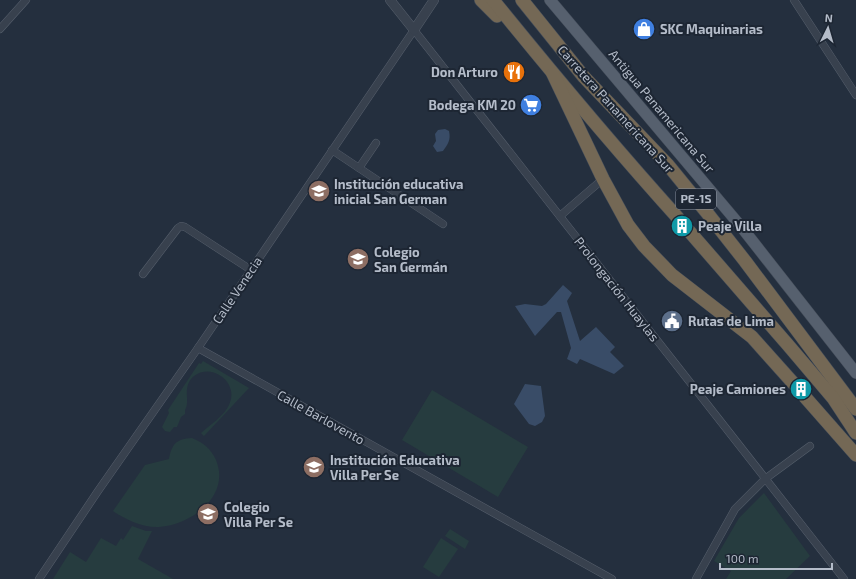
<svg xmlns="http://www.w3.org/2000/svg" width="856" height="579" font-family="'Exo 2',sans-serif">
<rect width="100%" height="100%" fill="#242f3e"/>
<g fill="#263c3f">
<path d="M 203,361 L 249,388 L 204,436 L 201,433 C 210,425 224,416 229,405 C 240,384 213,362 194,376 C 181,387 191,401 185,410 L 185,414 L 181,417 L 177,427 L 174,427 L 170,432 L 165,431 L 162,427 L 169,413 L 168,410 L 199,363 L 201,364 Z"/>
<path d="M 432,390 L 528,447 L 498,497 L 402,440 Z"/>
<path d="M 192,438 C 204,443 211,449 216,460 C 231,496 191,525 159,527 C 144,528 126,520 113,511 L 145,465 L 169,459 C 172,444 176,439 192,438 Z"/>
<path d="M 764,493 L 810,556 L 786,579 L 726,579 L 731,571 L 714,561 L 739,518 Z"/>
<path d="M 132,526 L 146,531 L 152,531 L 138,559 L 173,579 L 53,579 L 70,552 L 86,562 L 101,538 L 116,546 L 121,538 L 123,540 Z"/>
<path d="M 450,529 L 469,541 L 465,549 L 445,536 Z"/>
<path d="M 441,538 L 458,549 L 439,577 L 423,567 Z"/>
</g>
<g fill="#394c67">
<path d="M 445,129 L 449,131 C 451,140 448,144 443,151 L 437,152 L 433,146 L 436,141 L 435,134 L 438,130 Z"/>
<path d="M 563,285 L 572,293 L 567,301 L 580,341 L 596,327 L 615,347 L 610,352 L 624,366 L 614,374 L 580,359 L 577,364 L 567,359 L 571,348 L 561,312 L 557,312 L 535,336 L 515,306 L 525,304 L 542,306 L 546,304 Z"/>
<path d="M 525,384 L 541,386 L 545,416 L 542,422 L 535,426 L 529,424 L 514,404 Z"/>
</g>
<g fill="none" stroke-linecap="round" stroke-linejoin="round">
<g stroke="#565f6c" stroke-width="8">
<g id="minor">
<path d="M 794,0 L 856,95"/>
<path d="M 0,29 L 26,0"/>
<path d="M 332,150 L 443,224"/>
<path d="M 359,168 L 376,143"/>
<path d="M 560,216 L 603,179"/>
<path d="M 143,274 L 178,228 L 181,226 L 185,227 L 251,270"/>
<path d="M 198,348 L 612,579"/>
<path d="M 39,579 L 98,491 L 198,348 L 414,30 L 844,579"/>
<path d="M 696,579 L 735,509 L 765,479 L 810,446"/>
</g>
</g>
<g stroke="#565f6c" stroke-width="10">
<path id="tertiary" d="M 390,0 L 414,30 L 434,0"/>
</g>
<g stroke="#414a57" stroke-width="12">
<path id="primary" d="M 550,0 L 743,229 L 856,373"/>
</g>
<g stroke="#434c59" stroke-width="14">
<g id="motorway">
<path d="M 481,0 L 497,16"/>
<path d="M 493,0 C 553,74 614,147 678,218"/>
<path d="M 522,0 L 584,77 L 668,165 L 708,214 L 745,261 L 856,409"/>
<path d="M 553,74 L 603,179 L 628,225 L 644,246 L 672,275 L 752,337 L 794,384"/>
<path d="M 689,231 L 788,345 L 833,398 L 856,433"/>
<path d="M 805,397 L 856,455"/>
</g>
</g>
<use href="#minor" stroke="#38414e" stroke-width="7"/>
<use href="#tertiary" stroke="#38414e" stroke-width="9"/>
<use href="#primary" stroke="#56606e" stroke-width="11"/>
<use href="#motorway" stroke="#746855" stroke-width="13"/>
</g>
<defs>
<g id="shop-disc" transform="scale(1.15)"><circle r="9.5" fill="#3f7fe0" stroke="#1d2633"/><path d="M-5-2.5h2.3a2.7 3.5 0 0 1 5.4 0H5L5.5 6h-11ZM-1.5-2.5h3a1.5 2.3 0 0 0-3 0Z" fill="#fff"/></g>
<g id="restaurant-disc" transform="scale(1.15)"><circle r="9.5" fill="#e8710a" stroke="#1d2633"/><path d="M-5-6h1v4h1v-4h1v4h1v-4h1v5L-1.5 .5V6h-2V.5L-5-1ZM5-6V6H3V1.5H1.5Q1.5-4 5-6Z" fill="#fff"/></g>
<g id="supermarket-disc" transform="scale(1.15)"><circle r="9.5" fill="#3f7fe0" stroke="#1d2633"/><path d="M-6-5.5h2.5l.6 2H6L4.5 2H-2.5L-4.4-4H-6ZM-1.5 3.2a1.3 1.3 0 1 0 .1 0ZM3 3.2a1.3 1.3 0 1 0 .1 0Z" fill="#fff"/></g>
<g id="school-disc" transform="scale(1.15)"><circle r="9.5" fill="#8d6e63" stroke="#1d2633"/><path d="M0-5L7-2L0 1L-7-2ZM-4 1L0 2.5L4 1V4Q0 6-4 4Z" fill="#fff"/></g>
<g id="building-disc" transform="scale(1.15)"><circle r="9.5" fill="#0f9aa8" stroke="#1d2633"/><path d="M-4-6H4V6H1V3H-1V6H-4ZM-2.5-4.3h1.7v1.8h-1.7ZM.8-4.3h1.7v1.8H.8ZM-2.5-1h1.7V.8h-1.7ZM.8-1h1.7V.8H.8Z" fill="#fff"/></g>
<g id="civic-disc" transform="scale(1.15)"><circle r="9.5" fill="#5c6f8a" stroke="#1d2633"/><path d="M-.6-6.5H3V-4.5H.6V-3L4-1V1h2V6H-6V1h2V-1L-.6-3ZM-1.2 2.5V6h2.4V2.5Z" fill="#fff"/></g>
</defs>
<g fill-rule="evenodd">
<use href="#shop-disc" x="644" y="29"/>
<use href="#restaurant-disc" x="514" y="72"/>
<use href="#supermarket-disc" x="531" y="105"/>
<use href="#school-disc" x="319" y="191"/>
<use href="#building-disc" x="682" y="226"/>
<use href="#school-disc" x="358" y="259"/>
<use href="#civic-disc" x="672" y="321"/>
<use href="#building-disc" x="801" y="389"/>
<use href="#school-disc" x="314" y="467"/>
<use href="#school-disc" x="208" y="514"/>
</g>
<g text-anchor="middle" stroke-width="4" stroke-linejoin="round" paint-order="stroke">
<rect fill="#1d2633" stroke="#878f9c" stroke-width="1" x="676" y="189" width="40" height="20" rx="3"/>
<g font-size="12" font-weight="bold" fill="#b4bcc9">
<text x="696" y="203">PE-1S</text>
</g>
<g font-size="13" font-weight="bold" fill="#b4bcc9" stroke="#1d2633" text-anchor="start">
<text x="660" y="34">SKC Maquinarias</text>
<text x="498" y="77" text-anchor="end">Don Arturo</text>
<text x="516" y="110" text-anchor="end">Bodega KM 20</text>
<text x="334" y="189">Institución educativa<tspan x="334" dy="15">inicial San German</tspan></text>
<text x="698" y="231">Peaje Villa</text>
<text x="374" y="257">Colegio<tspan x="374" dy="15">San Germán</tspan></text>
<text x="688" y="326">Rutas de Lima</text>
<text x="786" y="394" text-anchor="end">Peaje Camiones</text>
<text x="330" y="465">Institución Educativa<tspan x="330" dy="15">Villa Per Se</tspan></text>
<text x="224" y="512">Colegio<tspan x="224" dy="15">Villa Per Se</tspan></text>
</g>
<g font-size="13" fill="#b4bcc9" stroke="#1d2633">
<text transform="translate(616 109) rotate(48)" y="5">Carretera Panamericana Sur</text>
<text transform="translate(662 111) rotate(50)" y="5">Antigua Panamericana Sur</text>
<text transform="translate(617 289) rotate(52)" y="5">Prolongación Huaylas</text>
<text transform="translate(237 290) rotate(-56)" y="5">Calle Venecia</text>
<text transform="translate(321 417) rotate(29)" y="5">Calle Barlovento</text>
</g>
</g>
<g transform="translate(828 28) rotate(5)" stroke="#1d2633" stroke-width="3" paint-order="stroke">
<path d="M0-3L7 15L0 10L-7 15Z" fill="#b4bcc9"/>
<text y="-6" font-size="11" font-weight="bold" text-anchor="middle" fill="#b4bcc9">N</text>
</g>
<path d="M720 563v6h112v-6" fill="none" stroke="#b4bcc9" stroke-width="2"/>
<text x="726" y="563" font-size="12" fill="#b4bcc9" stroke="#1d2633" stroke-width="3" paint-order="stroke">100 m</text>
</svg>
